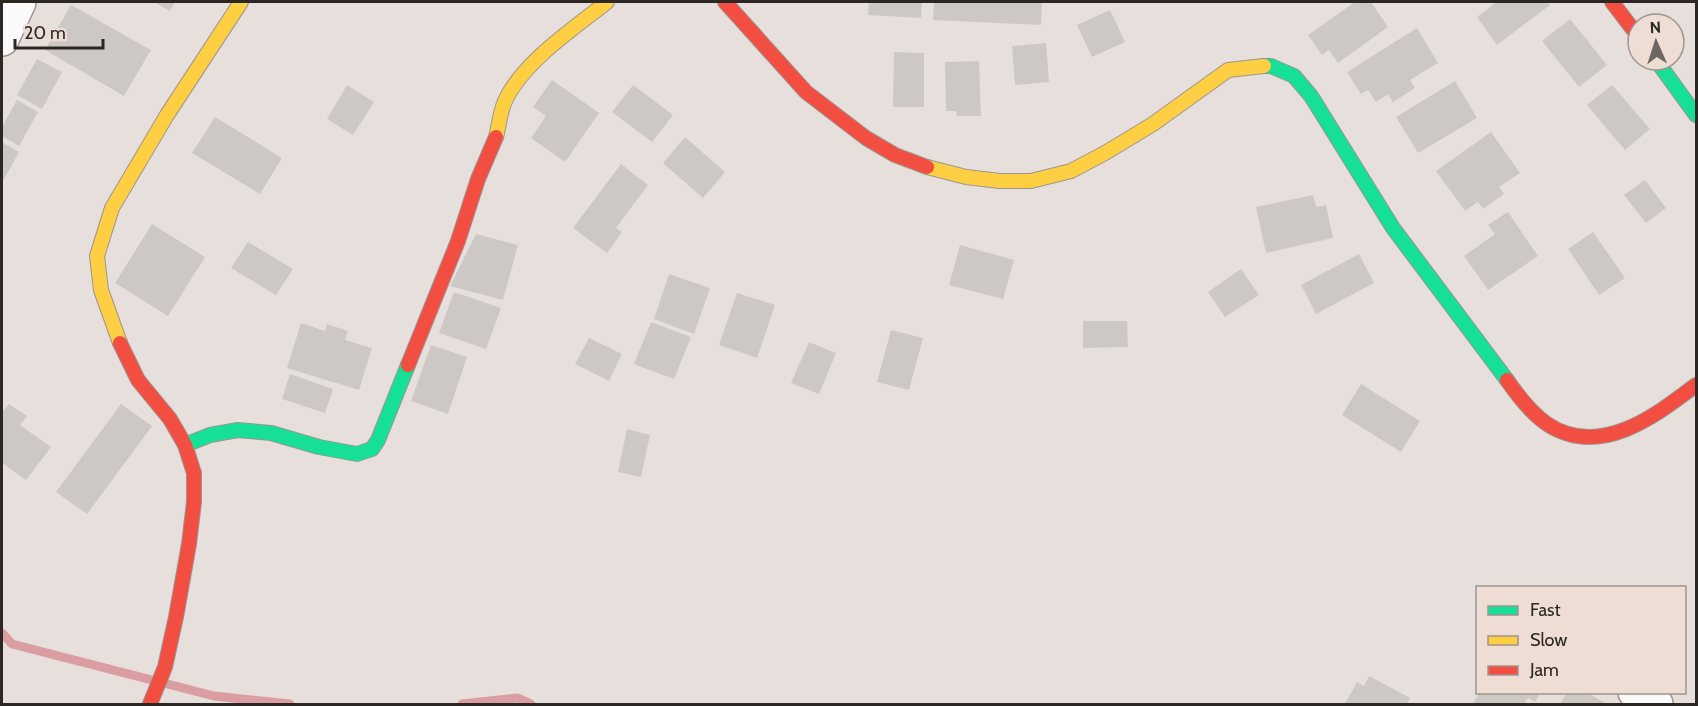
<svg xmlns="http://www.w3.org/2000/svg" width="1698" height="706" font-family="Cabin,sans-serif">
<rect width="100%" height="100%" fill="#e7dfdb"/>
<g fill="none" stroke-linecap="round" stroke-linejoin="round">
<g stroke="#da9da2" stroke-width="9">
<path d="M 2,633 L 12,644 L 214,696 L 290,704"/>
<path d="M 462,704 L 518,698 L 531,704"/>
</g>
</g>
<g fill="#cec8c4">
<path d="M 154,2 L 175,2 L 170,11 Z"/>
<path d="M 869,2 L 922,2 L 921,18 L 868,15 Z"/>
<path d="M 934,2 L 1042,2 L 1041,25 L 933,20 Z"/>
<path d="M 1355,2 L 1371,2 L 1388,27 L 1338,63 L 1329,50 L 1322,55 L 1308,35 Z"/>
<path d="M 1497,2 L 1548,2 L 1550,5 L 1497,45 L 1477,17 Z"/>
<path d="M 71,5 L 151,50 L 124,96 L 45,50 Z"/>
<path d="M 1110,10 L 1125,42 L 1092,57 L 1077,25 Z"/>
<path d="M 1570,19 L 1607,65 L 1579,87 L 1542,41 Z"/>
<path d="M 1417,28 L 1438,63 L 1410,80 L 1415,88 L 1393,102 L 1388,94 L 1376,102 L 1368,90 L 1361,94 L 1347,72 Z"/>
<path d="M 1046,43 L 1049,82 L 1015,85 L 1012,46 Z"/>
<path d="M 894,52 L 924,53 L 924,107 L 893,107 Z"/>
<path d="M 37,59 L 62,72 L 42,109 L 17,95 Z"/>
<path d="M 979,61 L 981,116 L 957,116 L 956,111 L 946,111 L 945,62 Z"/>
<path d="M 552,80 L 599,113 L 565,162 L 531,138 L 546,116 L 533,107 Z"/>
<path d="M 1455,81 L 1477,118 L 1418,153 L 1396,117 Z"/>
<path d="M 347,85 L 374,102 L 353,135 L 327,119 Z"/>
<path d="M 633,85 L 673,115 L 652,142 L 612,112 Z"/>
<path d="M 1612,85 L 1650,129 L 1625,150 L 1587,105 Z"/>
<path d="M 17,100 L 38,112 L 19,146 L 2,136 L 2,127 Z"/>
<path d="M 215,117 L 282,158 L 260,194 L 192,153 Z"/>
<path d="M 1491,132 L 1520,173 L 1499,187 L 1504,194 L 1483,209 L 1478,202 L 1465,211 L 1436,171 Z"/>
<path d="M 685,137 L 725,172 L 703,198 L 663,163 Z"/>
<path d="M 2,142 L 19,152 L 2,183 Z"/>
<path d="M 621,164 L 648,185 L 616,228 L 622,232 L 607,253 L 573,228 Z"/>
<path d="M 1645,180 L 1666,208 L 1646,223 L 1624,195 Z"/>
<path d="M 1313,195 L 1316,207 L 1326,205 L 1333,238 L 1266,253 L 1256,207 Z"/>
<path d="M 1508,212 L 1538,256 L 1488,290 L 1464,256 L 1495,234 L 1488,225 Z"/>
<path d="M 152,224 L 205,257 L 168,316 L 115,283 Z"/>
<path d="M 1593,232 L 1625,278 L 1599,295 L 1568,249 Z"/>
<path d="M 476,234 L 518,245 L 503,300 L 450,286 Z"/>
<path d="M 248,242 L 293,269 L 276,295 L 231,268 Z"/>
<path d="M 960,245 L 1014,260 L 1003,299 L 949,285 Z"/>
<path d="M 1359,254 L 1374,283 L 1316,314 L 1301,285 Z"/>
<path d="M 1241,269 L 1259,295 L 1225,317 L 1208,292 Z"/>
<path d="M 669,274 L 710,288 L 694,334 L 654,319 Z"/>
<path d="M 454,292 L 501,308 L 486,349 L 439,333 Z"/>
<path d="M 737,293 L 775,305 L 757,358 L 719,345 Z"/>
<path d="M 1083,321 L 1127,321 L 1128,347 L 1083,348 Z"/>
<path d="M 651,322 L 691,337 L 674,379 L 634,364 Z"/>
<path d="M 301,323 L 325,331 L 327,324 L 348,331 L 345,340 L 372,348 L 359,390 L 287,368 Z"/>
<path d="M 891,330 L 923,338 L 909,390 L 877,382 Z"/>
<path d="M 589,338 L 622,354 L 609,381 L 575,364 Z"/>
<path d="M 809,342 L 836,353 L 819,394 L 791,383 Z"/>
<path d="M 431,345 L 467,357 L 448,414 L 411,401 Z"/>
<path d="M 290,374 L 333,389 L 325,413 L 282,399 Z"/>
<path d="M 1361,384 L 1420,421 L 1401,452 L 1342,415 Z"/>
<path d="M 9,404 L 27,416 L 20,425 L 51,447 L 26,480 L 2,463 L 2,410 L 3,411 Z"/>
<path d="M 121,404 L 152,426 L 87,514 L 56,492 Z"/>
<path d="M 627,429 L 650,435 L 641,477 L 618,472 Z"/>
<path d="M 1369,676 L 1410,698 L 1407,704 L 1345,704 L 1357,682 L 1364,686 Z"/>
<path d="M 1480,692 L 1541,692 L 1535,702 L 1528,698 L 1524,704 L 1473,704 Z"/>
<path d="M 1567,692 L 1586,692 L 1607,704 L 1560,704 Z"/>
</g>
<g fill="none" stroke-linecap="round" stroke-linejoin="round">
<g stroke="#9c9592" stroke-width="36">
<g id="street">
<path d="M 2,39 L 19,2"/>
<path d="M 1635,692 L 1656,704"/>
</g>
</g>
<g stroke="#9c9592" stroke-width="16">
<g id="fast">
<path d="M 1656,60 L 1696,115"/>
<path d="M 1264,66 L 1271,66 L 1294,76 L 1311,96 L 1393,228 L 1507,380"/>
<path d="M 185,445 L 210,435 L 238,430 L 271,433 L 319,447 L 357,454 L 372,449 L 378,440 L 408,365"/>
</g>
</g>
<g stroke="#9c9592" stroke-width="16">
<g id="slow">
<path d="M 496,137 C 499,126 500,112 505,101 C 523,62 573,29 607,2"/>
<path d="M 927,167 L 966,177 L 1000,181 L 1031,181 L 1071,171 L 1105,153 L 1153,124 L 1228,70 L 1264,66"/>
<path d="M 120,343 L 101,290 L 97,256 L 112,208 L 167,115 L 241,2"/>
</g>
</g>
<g stroke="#9c9592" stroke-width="16">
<g id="jam">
<path d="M 725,2 L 806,92 L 866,138 L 895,155 L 927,167"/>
<path d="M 1612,2 L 1638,36"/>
<path d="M 120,343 L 138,380 L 170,419 L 185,445 L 194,473 L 194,502 L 189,544 L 176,617 L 165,667 L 150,704"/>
<path d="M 408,365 L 458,241 L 478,179 L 496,137"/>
<path d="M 1507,380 C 1518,396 1531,413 1547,424 C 1600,459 1655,416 1696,385"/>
</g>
</g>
<use href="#street" stroke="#fbfafa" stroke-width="33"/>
<use href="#fast" stroke="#16e098" stroke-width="14"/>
<use href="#slow" stroke="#ffcf43" stroke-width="14"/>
<use href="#jam" stroke="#f24e42" stroke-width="14"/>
</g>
<rect width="1698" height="706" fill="none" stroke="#2c2723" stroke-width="6"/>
<rect x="1476" y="586" width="210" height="108" fill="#edddd5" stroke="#a0948e" stroke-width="1.5"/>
<rect x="1488" y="606" width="30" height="9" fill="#16e098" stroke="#a0948e" stroke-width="1.5"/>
<text x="1530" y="616" font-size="18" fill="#2c2723">Fast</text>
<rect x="1488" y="636" width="30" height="9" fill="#ffcf43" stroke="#a0948e" stroke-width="1.5"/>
<text x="1530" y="646" font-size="18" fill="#2c2723">Slow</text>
<rect x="1488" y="666" width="30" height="9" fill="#f24e42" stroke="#a0948e" stroke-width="1.5"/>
<text x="1530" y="676" font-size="18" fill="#2c2723">Jam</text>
<g transform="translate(1656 42) rotate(357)"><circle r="28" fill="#edddd5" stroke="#a0948e" stroke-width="1.5"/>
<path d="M0-4.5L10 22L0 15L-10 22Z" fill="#6d6763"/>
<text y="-9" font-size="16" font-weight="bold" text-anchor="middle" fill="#2c2723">N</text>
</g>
<path d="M15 39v9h88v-9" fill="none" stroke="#2c2723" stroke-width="3"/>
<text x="24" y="39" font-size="18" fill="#2c2723" stroke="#edddd5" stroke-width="4.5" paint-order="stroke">20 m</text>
</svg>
